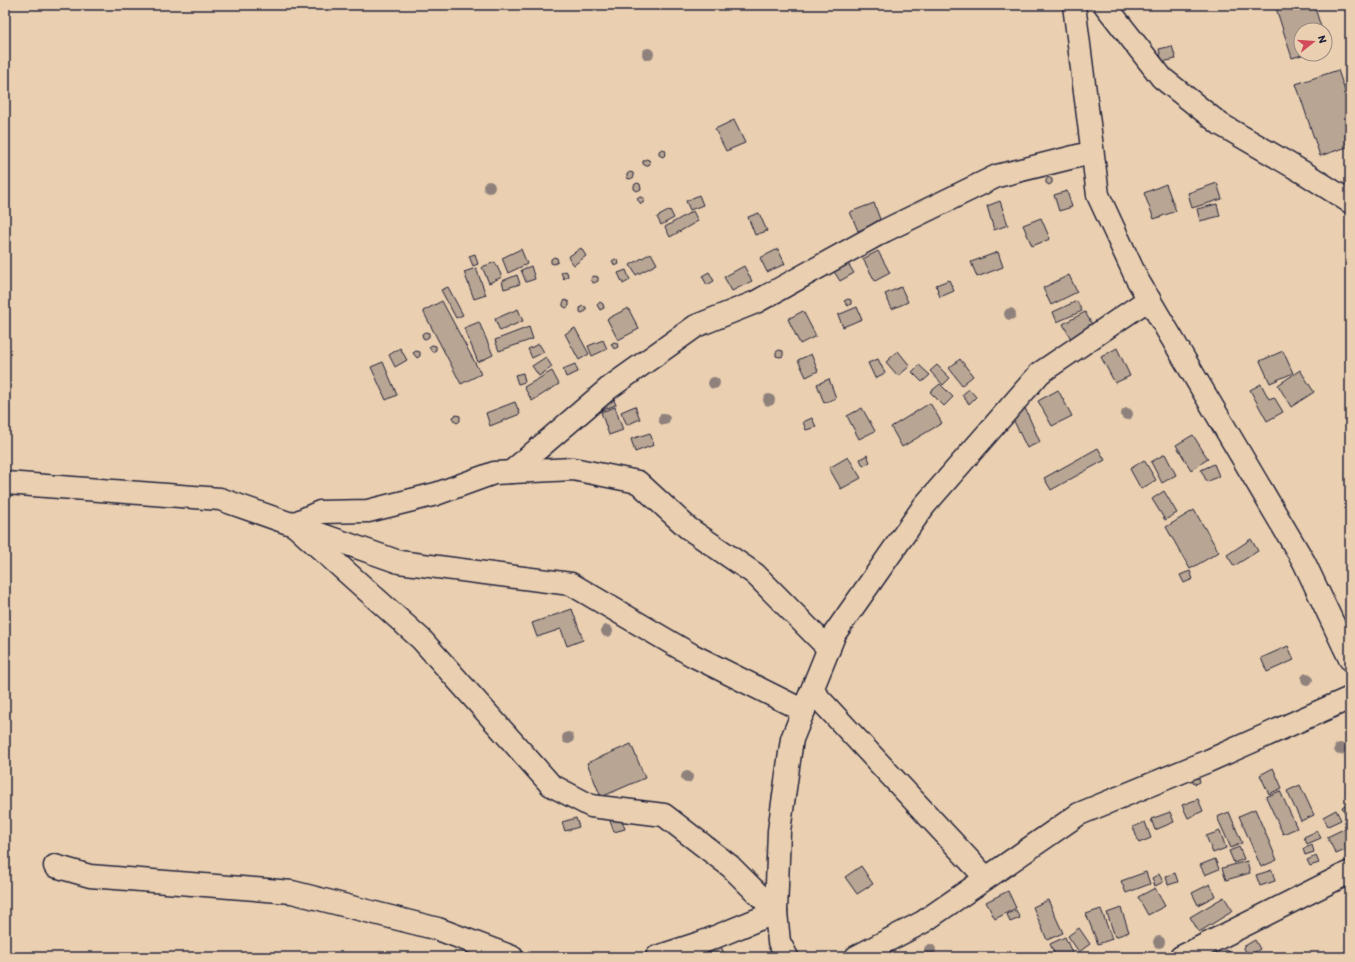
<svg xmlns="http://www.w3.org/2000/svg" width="1355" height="962" font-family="Itim,sans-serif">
<rect width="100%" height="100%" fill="#ead0b1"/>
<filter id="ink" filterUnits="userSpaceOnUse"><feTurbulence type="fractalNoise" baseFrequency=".025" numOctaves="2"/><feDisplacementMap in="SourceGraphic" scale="8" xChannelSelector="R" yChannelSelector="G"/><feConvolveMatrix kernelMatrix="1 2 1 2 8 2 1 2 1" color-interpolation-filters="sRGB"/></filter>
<g filter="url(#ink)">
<g fill="#b8a593" stroke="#22223b">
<path d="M 1275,5 L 1314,5 L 1322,30 L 1301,30 L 1301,54 L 1305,54 L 1292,58 Z"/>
<path d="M 1172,46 L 1176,59 L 1162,62 L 1159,49 Z"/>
<path d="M 1338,70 L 1350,106 L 1350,146 L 1320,156 L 1296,84 Z"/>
<path d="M 734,120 L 745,143 L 726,151 L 715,129 Z"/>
<path d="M 662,149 L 665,150 L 666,154 L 663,157 L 659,155 L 659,151 Z"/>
<path d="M 646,159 L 649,160 L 650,164 L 646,166 L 643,164 L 643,161 Z"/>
<path d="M 630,172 L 633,173 L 634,177 L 630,179 L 627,178 L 627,174 Z"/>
<path d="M 1048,177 L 1052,179 L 1052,183 L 1049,185 L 1046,183 L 1046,180 Z"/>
<path d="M 637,183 L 640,184 L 641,189 L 637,191 L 634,189 L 634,185 Z"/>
<path d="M 1217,183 L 1222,199 L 1192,208 L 1188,193 Z"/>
<path d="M 1166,184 L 1176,211 L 1154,219 L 1144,193 Z"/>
<path d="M 1067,191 L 1072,207 L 1059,211 L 1054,195 Z"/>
<path d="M 699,195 L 703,205 L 690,210 L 686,201 Z"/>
<path d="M 640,197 L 644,198 L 644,202 L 641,204 L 637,199 Z"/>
<path d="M 1000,201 L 1008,225 L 994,230 L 987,206 Z"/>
<path d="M 874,203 L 881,222 L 858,231 L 850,212 Z"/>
<path d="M 1217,204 L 1220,216 L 1200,221 L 1197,209 Z"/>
<path d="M 670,210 L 674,218 L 661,225 L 657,217 Z"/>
<path d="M 693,211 L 698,221 L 670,237 L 665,227 Z"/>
<path d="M 759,213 L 767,231 L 755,235 L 748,217 Z"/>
<path d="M 1041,218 L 1050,239 L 1032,246 L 1023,225 Z"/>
<path d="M 581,248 L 586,256 L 574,265 L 568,257 Z"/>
<path d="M 521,249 L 527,264 L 508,273 L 502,258 Z"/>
<path d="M 778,249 L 785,264 L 767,272 L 760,258 Z"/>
<path d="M 878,251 L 890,273 L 875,281 L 863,259 Z"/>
<path d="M 998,252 L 1003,267 L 977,277 L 971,262 Z"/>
<path d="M 651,253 L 657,264 L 636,275 L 630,265 Z"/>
<path d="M 475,254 L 478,264 L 473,266 L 469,256 Z"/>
<path d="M 554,257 L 557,258 L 558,262 L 554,264 L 551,263 L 551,259 Z"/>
<path d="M 615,259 L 618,260 L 619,264 L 615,266 L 612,261 Z"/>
<path d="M 495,262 L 502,277 L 489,283 L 482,267 Z"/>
<path d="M 847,262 L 854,273 L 840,281 L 833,270 Z"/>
<path d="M 531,266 L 535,279 L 526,282 L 521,270 Z"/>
<path d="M 744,266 L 752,281 L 732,291 L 724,277 Z"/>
<path d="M 476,268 L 486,295 L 474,299 L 464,272 Z"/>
<path d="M 626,270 L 630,280 L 623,284 L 618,273 Z"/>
<path d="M 564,271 L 567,272 L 568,276 L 564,279 L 561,273 Z"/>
<path d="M 709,272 L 714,281 L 707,285 L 702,276 Z"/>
<path d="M 517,275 L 520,284 L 504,289 L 502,281 Z"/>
<path d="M 1069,275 L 1077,292 L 1051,305 L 1043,288 Z"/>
<path d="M 594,276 L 598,277 L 598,281 L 594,283 L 592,282 L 591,278 Z"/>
<path d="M 949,280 L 954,291 L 940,297 L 936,285 Z"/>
<path d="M 448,287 L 463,315 L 456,318 L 441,290 Z"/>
<path d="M 901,287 L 908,302 L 892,309 L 885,294 Z"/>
<path d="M 848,299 L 851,300 L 851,304 L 848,306 L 844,301 Z"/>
<path d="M 565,300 L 569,302 L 569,306 L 566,308 L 563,306 L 563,303 Z"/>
<path d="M 442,301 L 481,374 L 461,384 L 423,311 Z"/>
<path d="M 1077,301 L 1082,311 L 1057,322 L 1053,312 Z"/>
<path d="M 600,302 L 603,304 L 604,308 L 600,310 L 597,305 Z"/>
<path d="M 582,306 L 586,307 L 586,311 L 582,313 L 580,312 L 580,308 Z"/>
<path d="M 857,307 L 862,319 L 843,327 L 838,315 Z"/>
<path d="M 628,308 L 639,329 L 618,340 L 607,319 Z"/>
<path d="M 518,309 L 523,321 L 500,331 L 495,319 Z"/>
<path d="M 803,311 L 816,336 L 800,344 L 788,319 Z"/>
<path d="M 1085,312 L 1094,328 L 1072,341 L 1063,324 Z"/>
<path d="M 479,322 L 493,355 L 478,362 L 464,328 Z"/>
<path d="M 529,327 L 533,339 L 499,351 L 495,340 Z"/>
<path d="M 575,328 L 589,354 L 579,360 L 565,334 Z"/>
<path d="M 425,332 L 429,333 L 429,337 L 425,339 L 423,338 L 422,334 Z"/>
<path d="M 603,340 L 607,349 L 592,356 L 588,346 Z"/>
<path d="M 614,342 L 617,343 L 618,347 L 614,349 L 611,344 Z"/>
<path d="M 539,344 L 544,352 L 532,358 L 528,349 Z"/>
<path d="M 432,345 L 436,346 L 436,350 L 432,352 L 429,347 Z"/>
<path d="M 400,348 L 407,360 L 395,367 L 389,355 Z"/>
<path d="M 1117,348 L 1130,376 L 1115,383 L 1101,357 Z"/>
<path d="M 779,350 L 783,351 L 783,356 L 780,357 L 776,356 L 776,352 Z"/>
<path d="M 416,351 L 420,352 L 420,356 L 417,358 L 413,353 Z"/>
<path d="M 898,351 L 910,366 L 898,376 L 886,362 Z"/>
<path d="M 1283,351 L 1293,373 L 1270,383 L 1260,361 Z"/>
<path d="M 811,354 L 818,371 L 806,377 L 798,360 Z"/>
<path d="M 546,357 L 552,367 L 539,376 L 532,366 Z"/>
<path d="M 878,359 L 885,373 L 875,378 L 868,363 Z"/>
<path d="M 960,359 L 973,376 L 962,385 L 949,368 Z"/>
<path d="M 383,362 L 397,395 L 386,400 L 371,367 Z"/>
<path d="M 575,364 L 578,372 L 566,377 L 563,369 Z"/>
<path d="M 919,365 L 930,375 L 922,382 L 912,372 Z"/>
<path d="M 937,365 L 950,378 L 943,385 L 930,371 Z"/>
<path d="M 1300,370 L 1314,392 L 1291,407 L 1278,385 Z"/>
<path d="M 552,371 L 559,384 L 532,401 L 524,387 Z"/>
<path d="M 523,373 L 525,382 L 518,384 L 515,375 Z"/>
<path d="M 829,379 L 836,398 L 824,403 L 817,384 Z"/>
<path d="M 940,384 L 953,397 L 944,406 L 930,392 Z"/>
<path d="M 1261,384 L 1269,399 L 1274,397 L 1283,412 L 1267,421 L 1250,390 Z"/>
<path d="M 969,389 L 976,397 L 969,404 L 962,395 Z"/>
<path d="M 1058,390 L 1072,416 L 1052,426 L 1038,401 Z"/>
<path d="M 613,398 L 616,405 L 599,411 Z"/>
<path d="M 515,402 L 520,414 L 490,426 L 486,413 Z"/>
<path d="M 930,403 L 942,423 L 902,447 L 891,427 Z"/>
<path d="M 635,406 L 640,419 L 627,425 L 621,412 Z"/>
<path d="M 615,407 L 623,430 L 609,435 L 601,412 Z"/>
<path d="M 862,408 L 875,431 L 859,439 L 847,416 Z"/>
<path d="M 1025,408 L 1040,442 L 1027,448 L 1011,415 Z"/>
<path d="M 456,415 L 460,416 L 460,421 L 457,423 L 454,421 L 453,417 Z"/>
<path d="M 812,418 L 816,427 L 806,430 L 803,422 Z"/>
<path d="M 650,433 L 654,445 L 635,452 L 631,439 Z"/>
<path d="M 1193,435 L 1208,459 L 1191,470 L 1176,445 Z"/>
<path d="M 1098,448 L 1105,460 L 1051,490 L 1044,478 Z"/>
<path d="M 1165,454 L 1176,475 L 1162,483 L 1151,462 Z"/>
<path d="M 867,455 L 870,462 L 863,466 L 860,459 Z"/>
<path d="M 848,457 L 861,478 L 841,489 L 829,468 Z"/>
<path d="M 1144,460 L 1156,480 L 1141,489 L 1130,469 Z"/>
<path d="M 1214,464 L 1219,476 L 1207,482 L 1201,470 Z"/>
<path d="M 1164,491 L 1177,513 L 1165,520 L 1152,499 Z"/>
<path d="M 1194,510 L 1219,552 L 1190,569 L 1166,527 Z"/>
<path d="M 1251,539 L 1258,551 L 1234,566 L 1227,555 Z"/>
<path d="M 1190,571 L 1193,579 L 1184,583 L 1180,575 Z"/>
<path d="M 572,609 L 583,640 L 567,646 L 561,629 L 537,637 L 532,623 Z"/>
<path d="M 1288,646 L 1294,660 L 1267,672 L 1261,658 Z"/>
<path d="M 631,744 L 645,778 L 601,797 L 587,763 Z"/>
<path d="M 1273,768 L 1282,788 L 1269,794 L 1260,775 Z"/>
<path d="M 1196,776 L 1199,778 L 1200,782 L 1196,784 L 1193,782 L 1193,779 Z"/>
<path d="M 1300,785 L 1314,815 L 1301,821 L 1287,791 Z"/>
<path d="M 1280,791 L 1297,828 L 1283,834 L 1266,797 Z"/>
<path d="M 1198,799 L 1203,811 L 1188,818 L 1182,805 Z"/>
<path d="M 1350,802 L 1350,810 L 1345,813 L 1342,807 Z"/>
<path d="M 1255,809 L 1277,860 L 1261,867 L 1239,816 Z"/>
<path d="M 1336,810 L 1341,820 L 1328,826 L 1323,817 Z"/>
<path d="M 1170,812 L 1174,822 L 1155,830 L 1151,819 Z"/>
<path d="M 1229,812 L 1242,843 L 1231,848 L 1217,817 Z"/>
<path d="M 576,818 L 579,827 L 565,831 L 562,822 Z"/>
<path d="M 621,818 L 625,829 L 614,832 L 610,821 Z"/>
<path d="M 1145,822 L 1151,838 L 1139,843 L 1133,827 Z"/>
<path d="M 1350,826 L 1350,848 L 1336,854 L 1327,837 Z"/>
<path d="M 1220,831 L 1226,848 L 1213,853 L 1206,836 Z"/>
<path d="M 1317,831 L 1321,838 L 1307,844 L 1304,837 Z"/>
<path d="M 1312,845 L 1314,852 L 1305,855 L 1303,849 Z"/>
<path d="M 1239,847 L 1244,859 L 1234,863 L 1229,851 Z"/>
<path d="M 1316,856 L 1319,863 L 1310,866 L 1307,860 Z"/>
<path d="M 1215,859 L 1219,869 L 1205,875 L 1200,865 Z"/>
<path d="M 1247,861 L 1250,873 L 1226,880 L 1222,868 Z"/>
<path d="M 861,866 L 873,884 L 857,894 L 845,877 Z"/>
<path d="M 1272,870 L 1275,881 L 1260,886 L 1256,875 Z"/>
<path d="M 1146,872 L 1150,884 L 1126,893 L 1121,881 Z"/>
<path d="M 1175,873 L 1178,882 L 1168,885 L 1166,876 Z"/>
<path d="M 1159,874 L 1163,882 L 1155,886 L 1152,878 Z"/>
<path d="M 1210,884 L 1215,896 L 1198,905 L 1192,893 Z"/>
<path d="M 1155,888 L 1165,906 L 1148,915 L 1138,897 Z"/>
<path d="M 1008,891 L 1016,908 L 995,919 L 986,902 Z"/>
<path d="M 1224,897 L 1233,911 L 1199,932 L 1190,917 Z"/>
<path d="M 1048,900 L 1063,933 L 1047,940 L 1033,907 Z"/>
<path d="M 1121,908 L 1129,932 L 1115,937 L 1107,913 Z"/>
<path d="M 1101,909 L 1112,939 L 1098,944 L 1086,914 Z"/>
<path d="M 1016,910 L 1020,918 L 1010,922 L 1007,914 Z"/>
<path d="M 1079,928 L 1090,944 L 1079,952 L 1068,936 Z"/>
<path d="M 1065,937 L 1074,957 L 1056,957 L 1050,944 Z"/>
<path d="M 1255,940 L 1260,949 L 1249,956 L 1243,947 Z"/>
<path d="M 720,944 L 725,956 L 708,957 L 705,950 Z"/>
<path d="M 1226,950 L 1230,952 L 1229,957 L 1224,956 L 1224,953 Z"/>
<path d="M 1027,952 L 1029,957 L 1015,957 Z"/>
</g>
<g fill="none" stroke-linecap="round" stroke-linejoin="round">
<g stroke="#22223b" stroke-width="25">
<g id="minor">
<path d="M 1074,5 L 1098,195 L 1137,279 L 1304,562 L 1350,659"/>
<path d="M 1105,5 L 1162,78 L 1220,124 L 1306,174 L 1350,202"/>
<path d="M 511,472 L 609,388 L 696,326 L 756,302 L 884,231 L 997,176 L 1090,153 L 1092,154"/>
<path d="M 6,483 L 220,499 L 399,562 L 571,584 L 692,655 L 804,711"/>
<path d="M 812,691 L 986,878"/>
<path d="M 55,866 L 90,876 L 292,892 L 438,929 L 512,957"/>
<path d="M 657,957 L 703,942 L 776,912 L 730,866 L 664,815 L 591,806 L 551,785 L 421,639 L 293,524 L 320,512 L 368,511 L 436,494 L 494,473 L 573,469 L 638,482 L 688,528 L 755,574 L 829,649"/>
<path d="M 787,957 L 779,942 L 776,912 L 779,831 L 792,739 L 835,633 L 924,506 L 1040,373 L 1149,299"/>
<path d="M 856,957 L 923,922 L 1079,814 L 1208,761 L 1350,698"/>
<path d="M 1181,957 L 1350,872"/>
</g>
</g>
<use href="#minor" stroke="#ead0b1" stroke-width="22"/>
</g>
<g fill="#8f817b">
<circle cx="648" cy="54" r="6"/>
<circle cx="489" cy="187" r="6"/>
<circle cx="1010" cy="314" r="6"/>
<circle cx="714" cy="383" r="6"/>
<circle cx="769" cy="400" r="6"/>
<circle cx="1127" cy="414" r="6"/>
<circle cx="664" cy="419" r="6"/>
<circle cx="607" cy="631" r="6"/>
<circle cx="1307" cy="679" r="6"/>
<circle cx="568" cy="738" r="6"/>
<circle cx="1340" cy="749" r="6"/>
<circle cx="687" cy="777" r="6"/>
<circle cx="1159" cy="942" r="6"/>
<circle cx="930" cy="950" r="6"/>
</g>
</g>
<rect width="1355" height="962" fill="none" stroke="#ead0b1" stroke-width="20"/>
<rect x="10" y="10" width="1335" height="942" fill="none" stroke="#22223b" stroke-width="1.5" filter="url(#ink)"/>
<g transform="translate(1313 42) rotate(73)"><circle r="19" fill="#ead0b1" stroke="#9a8a82"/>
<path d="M0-3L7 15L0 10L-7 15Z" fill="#d1495b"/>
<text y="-6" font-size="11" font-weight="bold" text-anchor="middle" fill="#22223b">N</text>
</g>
</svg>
